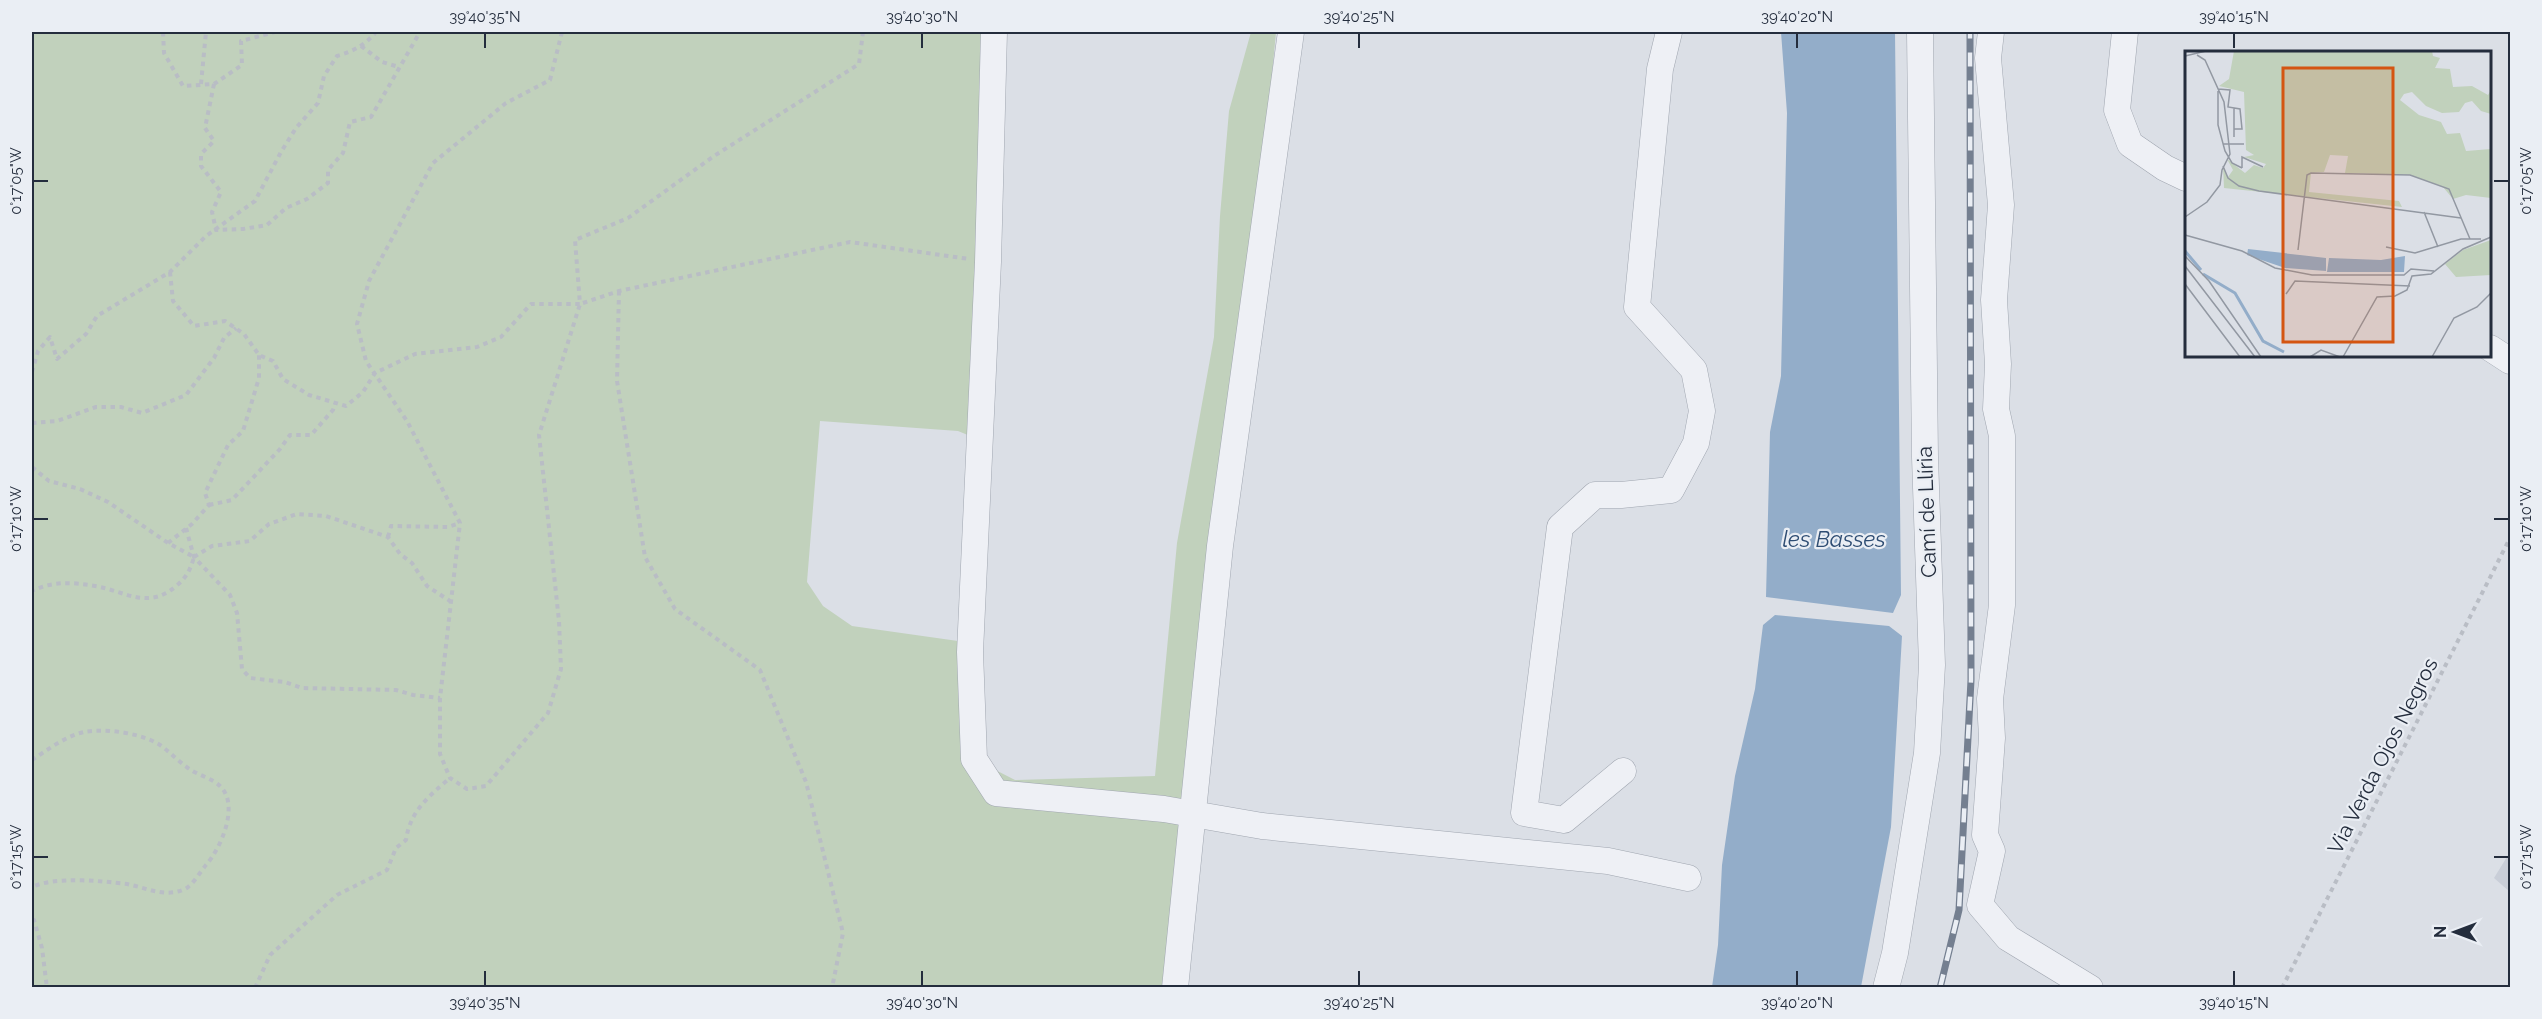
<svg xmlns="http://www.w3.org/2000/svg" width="2542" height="1019" font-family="Raleway,sans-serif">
<rect width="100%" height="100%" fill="#dbdfe6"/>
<path fill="#c9ced8" d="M 2510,852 L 2510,892 L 2494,878 Z"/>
<path fill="#c1d1bc" d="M 32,32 L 994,32 L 980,440 L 958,431 L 820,421 L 807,582 L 823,606 L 852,626 L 965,642 L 974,759 L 1015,780 L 1155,776 L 1177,543 L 1214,337 L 1220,216 L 1229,111 L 1251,32 L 1276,32 L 1269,107 L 1174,987 L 32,987 Z"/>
<g fill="#93adc9">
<path d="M 1781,32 L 1895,32 L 1901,595 L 1893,613 L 1766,597 L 1770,432 L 1781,376 L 1787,113 Z"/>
<path d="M 1775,615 L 1889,626 L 1902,636 L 1891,827 L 1861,987 L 1712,987 L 1718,945 L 1722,865 L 1735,776 L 1755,689 L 1763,625 Z"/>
</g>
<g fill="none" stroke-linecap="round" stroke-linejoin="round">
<g stroke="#a0a6b0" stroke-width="27">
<g id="minor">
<path d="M 994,32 L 988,262 L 970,652 L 974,759 L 996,793 L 1164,809 L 1262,826 L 1608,861 L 1688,878"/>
<path d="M 1991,32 L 1988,58 L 2001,205 L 1994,300 L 1998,364 L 1996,409 L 2002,436 L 2002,605 L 1990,699 L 1992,738 L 1985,835 L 1992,851 L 1980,905 L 2008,938 L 2090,988"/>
<path d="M 2125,32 L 2117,110 L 2130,144 L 2165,168 L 2186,178"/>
<path d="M 2490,348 L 2510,361"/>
<path d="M 1623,771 L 1564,820 L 1524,813 L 1560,527 L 1595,495 L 1621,495 L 1671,490 L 1696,443 L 1702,411 L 1694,370 L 1637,307 L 1660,69 L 1669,32"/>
<path d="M 1175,988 L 1220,546 L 1291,32"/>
<path d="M 1886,988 L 1895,953 L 1927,753 L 1932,665 L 1925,457 L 1920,32"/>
</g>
</g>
<g stroke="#b9bdc5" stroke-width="4" stroke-dasharray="4.5 4.5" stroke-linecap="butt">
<path d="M 163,32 L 164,53 L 183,86 L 214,84 L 242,65 L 241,41 L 275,32"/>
<path d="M 562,32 L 550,80 L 506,103 L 433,163 L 369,281 L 357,324 L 366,361 L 407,421 L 460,523 L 440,698 L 440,754 L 450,778 L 467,789 L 486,786 L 548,713 L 561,669 L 559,621 L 539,435 L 580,304 L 619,291 L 850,242 L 969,259"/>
<path d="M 361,46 L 382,62 L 399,67"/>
<path d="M 201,84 L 206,32"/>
<path d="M 214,84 L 205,128 L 214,141 L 201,154 L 201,166 L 221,192 L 212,212 L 216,230 L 243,229 L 267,225 L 286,208 L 307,199 L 328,183 L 328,170 L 343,153 L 350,122 L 371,117 L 420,32"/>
<path d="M 170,272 L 173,301 L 194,326 L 225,321 L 244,334 L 259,355 L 273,361 L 283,379 L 309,395 L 346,406 L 363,392 L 375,373 L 415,354 L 477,347 L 501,337 L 531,304 L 580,304 L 575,240 L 628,218 L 714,156 L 859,64 L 863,32"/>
<path d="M 619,291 L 617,381 L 645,557 L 675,609 L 760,670 L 806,782 L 843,933 L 832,988"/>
<path d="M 32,372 L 38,351 L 50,337 L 57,359 L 86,334 L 97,316 L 170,272 L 206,236 L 255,201 L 281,152 L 296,128 L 318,103 L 324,76 L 337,56 C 354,51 365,45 376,32"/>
<path d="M 32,423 L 57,421 L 96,407 L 121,407 L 142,413 L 186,395 L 214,358 L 224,338 L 236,328"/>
<path d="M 32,467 L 49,481 L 80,489 L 108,502 L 168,543 L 194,557 C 190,571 186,578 175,587 C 147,610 125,591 95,586 C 73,582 52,581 32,591"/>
<path d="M 209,505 L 232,500 L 280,449 L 290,435 L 311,435 L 333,410 L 335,404"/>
<path d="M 186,528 L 194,557 L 230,595 L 237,613 L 242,669 L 250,678 L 285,682 L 302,688 L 396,690 L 413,695 L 440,698"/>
<path d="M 388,537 L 391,526 L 448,527 L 460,523"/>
<path d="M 168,543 L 192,524 L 209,505 L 205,493 L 228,445 L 243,431 L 259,378 L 259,355"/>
<path d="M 194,557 L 212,546 L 250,541 L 269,524 L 297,514 L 326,516 L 388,537 L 400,554 L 412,563 L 427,586 L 450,601"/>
<path d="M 32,760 C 47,750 66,736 84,732 C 106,728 141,733 160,745 C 170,752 178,761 188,768 C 197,775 212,778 220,786 C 240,805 221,848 206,865 C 200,872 193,885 185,889 C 165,898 147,888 127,884 C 101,881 56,876 32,887"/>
<path d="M 32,920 L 34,920 L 42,948 L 47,988"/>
<path d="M 255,988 L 270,955 L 337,895 L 387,870 L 396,848 L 406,840 C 410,811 429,796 450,778"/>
<path d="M 2282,988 L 2510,538"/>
</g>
<use href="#minor" stroke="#eef0f5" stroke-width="26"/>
<g stroke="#747f90" stroke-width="7">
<path id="rail" d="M 1940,988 L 1959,910 L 1971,680 L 1970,32"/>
</g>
<use href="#rail" stroke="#eaeef4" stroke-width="4.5" stroke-dasharray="14" stroke-linecap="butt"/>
</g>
<path fill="none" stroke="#242d3d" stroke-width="2" d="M 485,33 L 485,48M 922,33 L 922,48M 1359,33 L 1359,48M 1797,33 L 1797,48M 2234,33 L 2234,48M 33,181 L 48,181M 2494,181 L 2509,181M 33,519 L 48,519M 2494,519 L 2509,519M 33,857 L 48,857M 2494,857 L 2509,857M 485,971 L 485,986M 922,971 L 922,986M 1359,971 L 1359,986M 1797,971 L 1797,986M 2234,971 L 2234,986"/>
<g text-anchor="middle" stroke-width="4.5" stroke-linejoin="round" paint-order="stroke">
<g font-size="21" fill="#242d3d" stroke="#eaeef4">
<text transform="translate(1927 512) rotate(-92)" y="7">Camí de Llíria</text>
<text transform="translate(2383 756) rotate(-63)" y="7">Via Verda Ojos Negros</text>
</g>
<g font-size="22" font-style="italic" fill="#2d4c72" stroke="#eaeef4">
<text x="1834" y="547">les Basses</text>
</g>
</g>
<g transform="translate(2185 51)">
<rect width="306" height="306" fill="#dbdfe6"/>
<path d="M 49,0 L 247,0 L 248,5 L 255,7 L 250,17 L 265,18 L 268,36 L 287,35 L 303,44 L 306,39 L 306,63 L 296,60 L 287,50 L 280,52 L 274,61 L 257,62 L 241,55 L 227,41 L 219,43 L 215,49 L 234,64 L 256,71 L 262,83 L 275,82 L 281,100 L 306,98 L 306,147 L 281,144 L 268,148 L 258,136 L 225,124 L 160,122 L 163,105 L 145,104 L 139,121 L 126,122 L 124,141 L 214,150 L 217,156 L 39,137 L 38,115 L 43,126 L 48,119 L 42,108 L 60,122 L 69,114 L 78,117 L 81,113 L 59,106 L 69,104 L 61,99 L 59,41 L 34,35 L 44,28 ZM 306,189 L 306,224 L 271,226 L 260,213 L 278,199 Z" fill="#c1d1bc"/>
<path d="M 63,198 L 141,207 L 141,220 L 100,217 L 62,204 ZM 220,205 L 219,221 L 142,221 L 144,207 L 196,209 Z" fill="#93adc9"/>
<path fill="none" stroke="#93adc9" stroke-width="3" d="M 0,200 L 16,219M 18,223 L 50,242 L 78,290 L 99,301"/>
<path fill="none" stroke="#9298a2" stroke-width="1.5" d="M 0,5 L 21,0M 33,38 L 45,39 L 43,56 L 55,58 L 57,78 L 49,78M 33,40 L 33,74 L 40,100 L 47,112 L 57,117M 49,86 L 49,57M 38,93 L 59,93M 38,115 L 43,127 L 54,135 L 74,140 L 276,167M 57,117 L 57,106 L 78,116M 239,161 L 253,196M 0,166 L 22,151 L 35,134 L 37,119 L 45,103 L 39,51 L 20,9 L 12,4M 0,184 L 57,200 L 90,217 L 127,224 L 219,224 L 226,218 L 249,220M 201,196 L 230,202 L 276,188 L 296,188M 113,199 L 122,124 L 126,122 L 225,124 L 264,138 L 285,188M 0,205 L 24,230 L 76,306M 0,215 L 70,306M 0,233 L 55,306M 101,243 L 110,230 L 225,235M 125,306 L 136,299 L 155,306M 158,306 L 192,246 L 210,245 L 222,239 L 227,225 L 246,223 L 278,198 L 306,186M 247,306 L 269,267 L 292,256 L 306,242"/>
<path fill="#d45511" fill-opacity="0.15" stroke="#d45511" stroke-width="3" d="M 98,17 L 208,17 L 208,291 L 98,291 Z"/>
<rect width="306" height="306" fill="none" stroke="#242d3d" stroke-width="3"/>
</g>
<rect width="2542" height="1019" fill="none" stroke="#eaeef4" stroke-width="66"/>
<g transform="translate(2455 932) rotate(270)" stroke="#eaeef4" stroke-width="4.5" paint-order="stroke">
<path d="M0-4.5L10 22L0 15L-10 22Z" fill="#242d3d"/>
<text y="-9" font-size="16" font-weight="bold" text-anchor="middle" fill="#242d3d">N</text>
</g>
<rect x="33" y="33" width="2476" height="953" fill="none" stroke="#242d3d" stroke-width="2"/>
<g font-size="15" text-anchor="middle" fill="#242d3d">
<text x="485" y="22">39°40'35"N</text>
<text x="922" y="22">39°40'30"N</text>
<text x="1359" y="22">39°40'25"N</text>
<text x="1797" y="22">39°40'20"N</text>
<text x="2234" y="22">39°40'15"N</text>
<text transform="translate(2526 181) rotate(-90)" y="5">0°17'05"W</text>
<text transform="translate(16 181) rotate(-90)" y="5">0°17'05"W</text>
<text transform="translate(2526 519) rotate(-90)" y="5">0°17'10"W</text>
<text transform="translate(16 519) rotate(-90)" y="5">0°17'10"W</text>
<text transform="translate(2526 857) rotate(-90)" y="5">0°17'15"W</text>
<text transform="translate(16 857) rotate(-90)" y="5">0°17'15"W</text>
<text x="485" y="1008">39°40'35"N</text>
<text x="922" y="1008">39°40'30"N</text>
<text x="1359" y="1008">39°40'25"N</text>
<text x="1797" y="1008">39°40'20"N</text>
<text x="2234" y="1008">39°40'15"N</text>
</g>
</svg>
